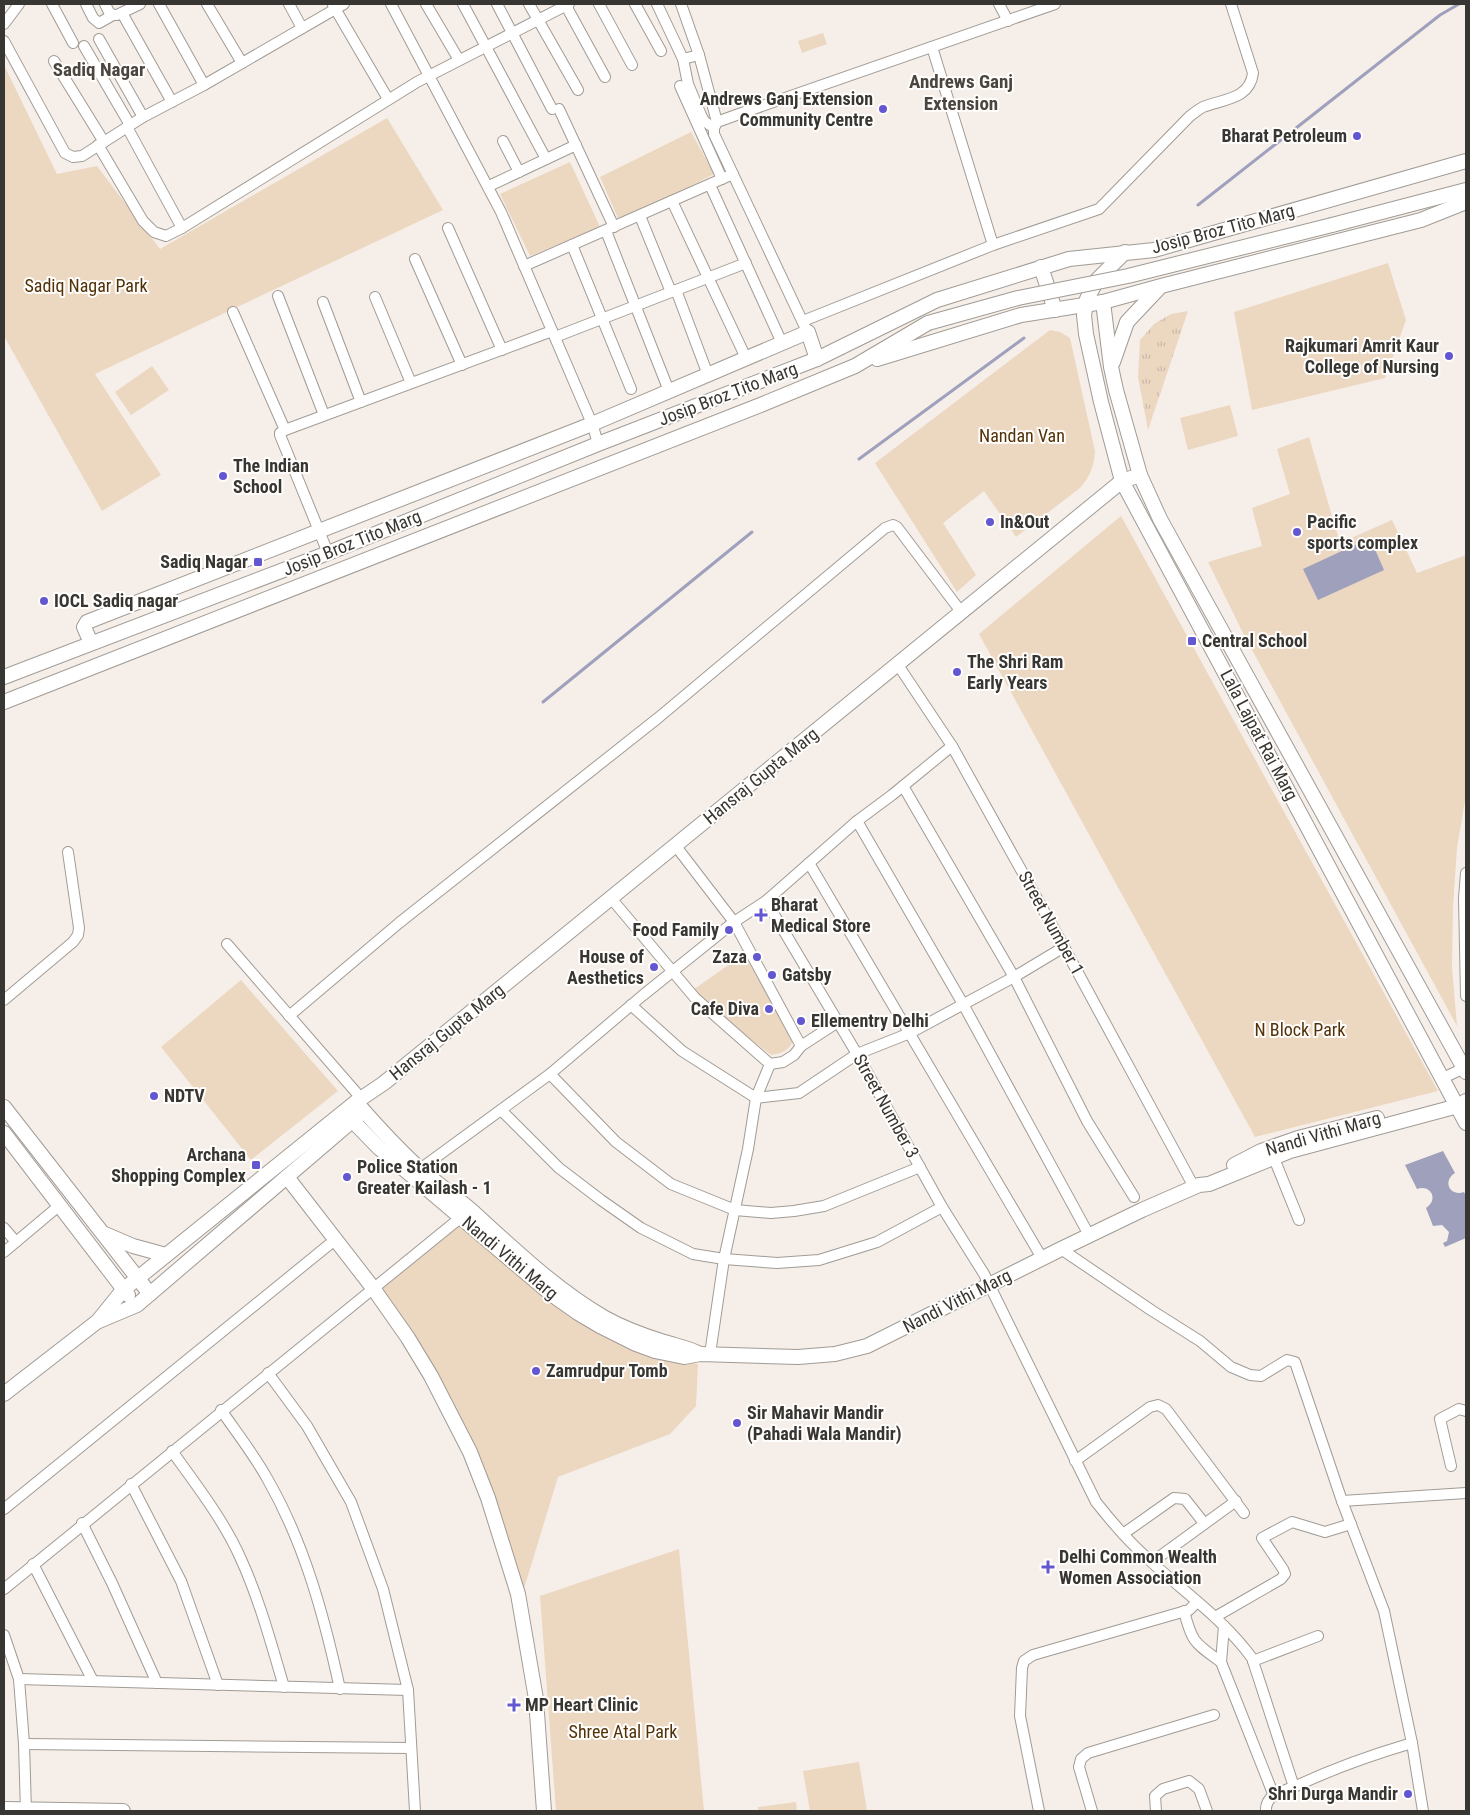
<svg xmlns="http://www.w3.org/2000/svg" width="1470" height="1815" font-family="'Roboto Condensed',sans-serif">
<defs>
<pattern id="grass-tufts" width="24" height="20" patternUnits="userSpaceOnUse" patternTransform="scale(1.25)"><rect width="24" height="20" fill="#ecd7c1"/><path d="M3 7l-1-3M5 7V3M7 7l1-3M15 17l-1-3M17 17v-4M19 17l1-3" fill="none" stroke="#cbb9a6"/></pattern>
</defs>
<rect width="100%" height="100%" fill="#f6efe9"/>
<path fill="url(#grass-tufts)" d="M 1188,311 L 1148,430 L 1138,377 L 1140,340 L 1154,324 L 1171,314 Z"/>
<g fill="#ecd7c1">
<path d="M 823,33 L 827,44 L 802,53 L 798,41 Z"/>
<path d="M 4,65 L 57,174 L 97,166 L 160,249 L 387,118 L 443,210 L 95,374 L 161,475 L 102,511 L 4,336 Z"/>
<path d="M 691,132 L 714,174 L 620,223 L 600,177 Z"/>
<path d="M 570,162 L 600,227 L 530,256 L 500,194 Z"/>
<path d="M 1388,263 L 1406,320 L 1385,378 L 1252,410 L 1234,312 Z"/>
<path d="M 1050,330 L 1060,332 L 1070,338 L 1095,451 C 1094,466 1090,477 1080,488 L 1016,537 L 984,491 L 943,523 L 976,575 L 957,592 L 875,463 Z"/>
<path d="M 152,366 L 169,390 L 131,415 L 115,392 Z"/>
<path d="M 1230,405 L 1238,436 L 1188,450 L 1180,418 Z"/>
<path d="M 1309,437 L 1340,543 L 1392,520 L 1417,573 L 1466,555 L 1466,795 L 1457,848 L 1453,907 L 1452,967 L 1457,1026 L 1245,637 L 1208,562 L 1262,546 L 1252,508 L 1290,494 L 1277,449 Z"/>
<path d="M 1121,516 L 1438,1091 L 1255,1137 L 979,634 Z"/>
<path d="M 744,954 L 793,1041 C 788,1051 783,1053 771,1055 L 690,992 Z"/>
<path d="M 241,980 L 338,1091 L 251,1160 L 161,1047 Z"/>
<path d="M 461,1221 L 517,1272 L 606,1337 L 652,1356 L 698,1364 L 696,1406 L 670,1434 L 558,1477 L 523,1592 L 474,1446 L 379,1289 Z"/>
<path d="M 679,1549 L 704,1811 L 556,1811 L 540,1596 Z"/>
<path d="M 859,1762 L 867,1811 L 810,1811 L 803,1771 Z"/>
<path d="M 796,1802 L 797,1811 L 758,1811 L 758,1807 Z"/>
</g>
<g fill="#9ea0bc">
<path d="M 1370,538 L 1384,570 L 1318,600 L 1303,569 Z"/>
<path d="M 1443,1151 L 1455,1173 C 1442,1181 1450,1197 1464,1192 L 1466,1196 L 1465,1221 L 1466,1238 L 1445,1247 L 1443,1243 L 1447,1241 L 1449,1232 L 1442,1225 L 1433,1226 L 1426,1208 C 1439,1200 1431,1184 1417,1189 L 1405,1165 Z"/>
</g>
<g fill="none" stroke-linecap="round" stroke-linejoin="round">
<g stroke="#9ea0bc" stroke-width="3">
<path d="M 1198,205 L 1440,15 L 1459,4"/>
<path d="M 859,459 L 1024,338"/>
<path d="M 543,702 L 752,532"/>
</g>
<g stroke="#a19b95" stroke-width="12">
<g id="street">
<path d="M 52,4 L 73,43"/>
<path d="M 86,4 L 93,18 L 99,23 L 113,15 L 117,15 L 140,4"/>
<path d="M 105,4 L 109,12 L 113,15"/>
<path d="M 159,4 L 204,85"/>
<path d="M 207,4 L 242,63"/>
<path d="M 289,4 L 302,28"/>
<path d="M 391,4 L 501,212 L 593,426 L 598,444"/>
<path d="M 426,4 L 459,60"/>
<path d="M 463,4 L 546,159"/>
<path d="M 497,4 L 552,109"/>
<path d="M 529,4 L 578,90"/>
<path d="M 565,4 L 605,77"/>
<path d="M 599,4 L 632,65"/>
<path d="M 635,4 L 661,51"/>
<path d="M 657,4 L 683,59 L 688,84 L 701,115 L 704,121 L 714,128 L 717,122 L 739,114 L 1055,4"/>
<path d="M 681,4 L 699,55 L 683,59"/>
<path d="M 999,4 L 1008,21"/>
<path d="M 333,5 L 388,99"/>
<path d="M 122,13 L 172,102"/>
<path d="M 4,24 L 19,4"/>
<path d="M 99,39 L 143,117"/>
<path d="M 4,41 L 65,153 L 73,157 L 82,156 L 143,117 L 204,85 L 344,4"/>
<path d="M 84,46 L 130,125"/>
<path d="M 932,47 L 993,245"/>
<path d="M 699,55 L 717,122"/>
<path d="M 54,61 L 104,142"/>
<path d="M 680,86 L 722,179"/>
<path d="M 559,109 L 614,227"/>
<path d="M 127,127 L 182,228"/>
<path d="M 714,128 L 714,134 L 805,327"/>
<path d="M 503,141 L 519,172"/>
<path d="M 98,145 L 143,221 L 154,232 L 166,236 L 182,228 L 417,82 L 569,4"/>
<path d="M 710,185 L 782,343"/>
<path d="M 489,186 L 576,145"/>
<path d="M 672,201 L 746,358"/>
<path d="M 640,216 L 671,292"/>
<path d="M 448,228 L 502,350"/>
<path d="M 606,231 L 669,391"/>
<path d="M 572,245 L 631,389"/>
<path d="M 415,259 L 462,365"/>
<path d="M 524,266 L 733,174"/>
<path d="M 676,290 L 708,375"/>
<path d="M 278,296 L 324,415"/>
<path d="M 375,297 L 411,383"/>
<path d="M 323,302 L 361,402"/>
<path d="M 233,312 L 285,430"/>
<path d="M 803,321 L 993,245 L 1099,209 L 1190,116 C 1194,113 1199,109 1203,107 C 1224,99 1250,99 1253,73 L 1231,4"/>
<path d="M 555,337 L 746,263"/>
<path d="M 328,553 L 280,435 L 280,433 L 285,430 L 552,331"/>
<path d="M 898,665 L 952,746 L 1064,947 L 1194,1187"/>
<path d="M 903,786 L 1014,977 L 1087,1121 L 1134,1197"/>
<path d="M 857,821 L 963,1004 L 1089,1235"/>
<path d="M 675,845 L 734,922 L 801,1046"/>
<path d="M 809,863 L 1042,1258"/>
<path d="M 1466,873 L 1464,898 L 1466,996"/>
<path d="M 610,897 L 695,998 L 770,1064 L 783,1062 L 794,1055 L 801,1046 L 838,1022"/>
<path d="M 766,901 L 857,1054 L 942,1207 L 984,1274 L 1096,1502 C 1111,1521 1127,1540 1146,1557 C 1181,1590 1223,1618 1252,1658 L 1294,1787 C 1281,1792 1265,1795 1266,1811"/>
<path d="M 227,944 L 361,1098"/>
<path d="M 4,1000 L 73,942 L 78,935 L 79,928 L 68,852"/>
<path d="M 631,1005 L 682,1051 L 756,1098 L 799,1093 L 857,1054 L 910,1033 L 1014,977 L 1064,947"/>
<path d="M 289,1016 L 399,923 L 658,718 L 885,528 L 893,525 L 897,527 L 962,613"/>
<path d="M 550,1074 L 616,1142 L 671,1184 L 735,1210 L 771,1213 L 794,1211 L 824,1206 L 920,1167"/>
<path d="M 1443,1078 L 1464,1068 L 1466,1065"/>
<path d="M 501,1110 L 559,1168 L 601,1200 L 641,1228 L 693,1254 L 724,1259 L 777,1263 L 819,1260 L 877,1242 L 942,1207"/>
<path d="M 1271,1151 L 1299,1220"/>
<path d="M 420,1169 L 550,1074 L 642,996 L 734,922 L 766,901 L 857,821 L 892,795 L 952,746"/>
<path d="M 4,1228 L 16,1242"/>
<path d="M 1061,1249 L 1151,1310 L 1200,1341 L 1231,1367 L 1250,1375 L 1261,1376 L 1287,1360 L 1295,1362 L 1342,1501 L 1384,1611 L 1412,1743 L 1423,1811"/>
<path d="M 4,1252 L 60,1205"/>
<path d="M 710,1354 L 724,1259 L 748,1149 L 756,1098 L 770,1064"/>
<path d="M 268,1373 L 307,1426 L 351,1502 L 383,1589 L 408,1690 L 415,1811"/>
<path d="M 221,1410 C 237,1433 255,1456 268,1480 C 305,1545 324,1616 340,1689"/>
<path d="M 172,1451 C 196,1485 223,1519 240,1557 C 259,1598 271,1643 284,1687"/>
<path d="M 1075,1461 L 1150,1407 L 1158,1405 L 1166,1409 L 1244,1513"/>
<path d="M 1451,1466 L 1440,1419 L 1459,1409 L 1466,1411"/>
<path d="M 131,1484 L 181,1581 L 218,1685"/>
<path d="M 1342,1501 L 1466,1493"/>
<path d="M 4,1509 L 336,1239"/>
<path d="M 82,1523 L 112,1583 L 157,1683"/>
<path d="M 1123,1534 L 1174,1498 L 1185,1499 L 1204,1523"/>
<path d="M 1152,1562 L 1236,1501"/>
<path d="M 33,1564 L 93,1681"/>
<path d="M 4,1589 L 465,1214"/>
<path d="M 1184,1611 C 1192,1643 1195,1643 1221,1662"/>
<path d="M 1215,1617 L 1281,1579 L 1285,1574 L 1283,1569 L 1262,1538 L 1292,1522 L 1325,1532 L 1351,1524"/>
<path d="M 1224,1626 L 1221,1662 L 1274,1796"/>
<path d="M 4,1635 L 19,1679 L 24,1744 L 26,1811"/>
<path d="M 1253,1661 L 1318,1636"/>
<path d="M 19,1679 L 408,1690"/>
<path d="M 24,1744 L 411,1748"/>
<path d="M 1294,1787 C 1332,1769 1371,1755 1412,1743"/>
<path d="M 1039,1811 L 1020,1716 L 1022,1668 L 1024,1661 L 1033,1655 L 1189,1610 L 1197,1602"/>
<path d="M 1092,1811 L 1079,1767 L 1081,1759 L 1088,1753 L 1214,1715"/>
<path d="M 1156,1811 L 1155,1796 L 1163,1789 L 1189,1781 L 1199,1789 L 1207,1811"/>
</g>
</g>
<g stroke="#a19b95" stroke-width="16">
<g id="secondary">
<path d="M 1332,225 L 1466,190"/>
<path d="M 1125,252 L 1097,280 L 1087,299 L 1084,315 L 1086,334 L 1101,402 L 1122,481 L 1466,1123"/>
<path d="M 1041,267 L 1055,310"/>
<path d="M 1103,302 L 1111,367 L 1116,390 L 1140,475 L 1160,519 L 1466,1072"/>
<path d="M 877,359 L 1021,315 L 1103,302 L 1161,286 L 1421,220 L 1466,202"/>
<path d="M 1113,362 L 1127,322 L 1160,287"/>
<path d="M 91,643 L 84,627 L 87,622 L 592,424 L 808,332 L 817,359"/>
<path d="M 4,677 L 328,553 L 598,444 L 817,359 L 937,300 L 1069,259 L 1154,250 L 1466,161"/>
<path d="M 4,702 L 763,404 L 855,366 L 928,323"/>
<path d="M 356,1102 C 376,1125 396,1147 419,1168 C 436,1183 455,1196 472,1211 C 514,1249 555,1289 605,1318 C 623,1328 645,1336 664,1342 C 677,1346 689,1348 700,1354"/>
<path d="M 4,1107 L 150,1294"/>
<path d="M 344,1112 L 379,1148 L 551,1294 L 578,1313 L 600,1326 L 636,1344 L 655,1351 L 684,1357 L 700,1354 L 798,1357 L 835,1354 L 867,1346 L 1061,1249 L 1142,1210 L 1199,1185 L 1209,1184 L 1290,1151 L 1458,1106 L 1466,1101"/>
<path d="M 4,1133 L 128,1295"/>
<path d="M 1234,1165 L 1261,1151 L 1298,1138 L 1377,1118"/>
<path d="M 287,1177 L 373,1288 L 408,1338 L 431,1376 L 470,1452 L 488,1498 L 518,1594 L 536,1699 L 544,1811"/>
<path d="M 105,1234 L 133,1246 L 166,1255"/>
<path d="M 99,1321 L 137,1305 L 359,1115"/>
<path d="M 4,1394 L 98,1321 L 123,1290 L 356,1102 L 384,1083 L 1122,481 L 1140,475"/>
<path d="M 4,1809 L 123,1811"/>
</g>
</g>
<use href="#street" stroke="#fff" stroke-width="10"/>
<use href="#secondary" stroke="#fff" stroke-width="14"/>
<g stroke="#a19b95" stroke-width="16" stroke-linecap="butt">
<path id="secondary-bridge" d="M 928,323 L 1018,298 L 1128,276 L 1332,225"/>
</g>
<use href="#secondary-bridge" stroke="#fff" stroke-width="14"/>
</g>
<g fill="#6257d0" stroke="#fffefc" stroke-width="2">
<circle cx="883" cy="109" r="5"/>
<circle cx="1357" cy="136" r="5"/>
<circle cx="1449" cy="356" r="5"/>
<circle cx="223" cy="476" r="5"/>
<circle cx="990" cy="522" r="5"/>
<circle cx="1297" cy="532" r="5"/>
<rect x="253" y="557" width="10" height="10" rx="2.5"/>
<circle cx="44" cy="601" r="5"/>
<rect x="1187" y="636" width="10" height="10" rx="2.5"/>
<circle cx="957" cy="672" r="5"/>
<path d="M758.5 907.5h5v5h5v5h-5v5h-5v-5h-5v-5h5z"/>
<circle cx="729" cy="930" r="5"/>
<circle cx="757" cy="957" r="5"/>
<circle cx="654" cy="967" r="5"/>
<circle cx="772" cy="975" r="5"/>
<circle cx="769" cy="1009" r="5"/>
<circle cx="801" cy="1021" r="5"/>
<circle cx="154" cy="1096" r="5"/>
<rect x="251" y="1160" width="10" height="10" rx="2.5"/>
<circle cx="347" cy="1177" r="5"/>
<circle cx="536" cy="1371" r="5"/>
<circle cx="737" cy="1423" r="5"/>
<path d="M1045.5 1559.5h5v5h5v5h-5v5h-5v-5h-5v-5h5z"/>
<path d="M511.5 1697.5h5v5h5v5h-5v5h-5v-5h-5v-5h5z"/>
<circle cx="1408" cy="1794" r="5"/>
</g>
<g text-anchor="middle" stroke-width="4" stroke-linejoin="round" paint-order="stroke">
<g font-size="18" font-weight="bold" fill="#383633" stroke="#fffefc" text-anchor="start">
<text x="873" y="105" text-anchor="end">Andrews Ganj Extension<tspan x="873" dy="21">Community Centre</tspan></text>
<text x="1347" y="142" text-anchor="end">Bharat Petroleum</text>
<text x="1439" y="352" text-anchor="end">Rajkumari Amrit Kaur<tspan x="1439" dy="21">College of Nursing</tspan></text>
<text x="233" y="472">The Indian<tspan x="233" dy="21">School</tspan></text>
<text x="1000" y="528">In&amp;Out</text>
<text x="1307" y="528">Pacific<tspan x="1307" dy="21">sports complex</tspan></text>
<text x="248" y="568" text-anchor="end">Sadiq Nagar</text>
<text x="54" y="607">IOCL Sadiq nagar</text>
<text x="1202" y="647">Central School</text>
<text x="967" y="668">The Shri Ram<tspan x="967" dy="21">Early Years</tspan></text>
<text x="771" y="911">Bharat<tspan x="771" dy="21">Medical Store</tspan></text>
<text x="719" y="936" text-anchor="end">Food Family</text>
<text x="644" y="963" text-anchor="end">House of<tspan x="644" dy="21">Aesthetics</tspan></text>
<text x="747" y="963" text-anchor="end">Zaza</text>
<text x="782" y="981">Gatsby</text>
<text x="759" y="1015" text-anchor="end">Cafe Diva</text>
<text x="811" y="1027">Ellementry Delhi</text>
<text x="164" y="1102">NDTV</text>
<text x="246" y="1161" text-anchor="end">Archana<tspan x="246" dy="21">Shopping Complex</tspan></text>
<text x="357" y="1173">Police Station<tspan x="357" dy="21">Greater Kailash - 1</tspan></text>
<text x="546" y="1377">Zamrudpur Tomb</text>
<text x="747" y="1419">Sir Mahavir Mandir<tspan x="747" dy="21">(Pahadi Wala Mandir)</tspan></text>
<text x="1059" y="1563">Delhi Common Wealth<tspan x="1059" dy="21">Women Association</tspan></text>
<text x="525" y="1711">MP Heart Clinic</text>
<text x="1398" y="1800" text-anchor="end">Shri Durga Mandir</text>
</g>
<g font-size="18" fill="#383633" stroke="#fffefc">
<text transform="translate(1223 229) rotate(-15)" y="6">Josip Broz Tito Marg</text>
<text transform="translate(728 394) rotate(-21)" y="6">Josip Broz Tito Marg</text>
<text transform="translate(352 543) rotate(-22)" y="6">Josip Broz Tito Marg</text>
<text transform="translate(1259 735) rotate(62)" y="6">Lala Lajpat Rai Marg</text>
<text transform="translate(761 776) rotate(-39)" y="6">Hansraj Gupta Marg</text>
<text transform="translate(1051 923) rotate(61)" y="6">Street Number 1</text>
<text transform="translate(447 1032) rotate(-39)" y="6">Hansraj Gupta Marg</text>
<text transform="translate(886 1106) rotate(61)" y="6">Street Number 3</text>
<text transform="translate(1323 1134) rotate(-16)" y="6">Nandi Vithi Marg</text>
<text transform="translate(510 1258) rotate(40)" y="6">Nandi Vithi Marg</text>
<text transform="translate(957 1301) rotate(-27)" y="6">Nandi Vithi Marg</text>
</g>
<g font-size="18" fill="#523107" stroke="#fffefc">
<text x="86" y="292">Sadiq Nagar Park</text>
<text x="1022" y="442">Nandan Van</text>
<text x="1300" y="1036">N Block Park</text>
<text x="623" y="1738">Shree Atal Park</text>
</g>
<g font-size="19" font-weight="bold" fill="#4a453f" stroke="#fffefc">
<text x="99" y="76">Sadiq Nagar</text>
<text x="961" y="88">Andrews Ganj<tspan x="961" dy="22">Extension</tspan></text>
</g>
</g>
<rect width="1470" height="1815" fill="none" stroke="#383633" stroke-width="10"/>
</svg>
